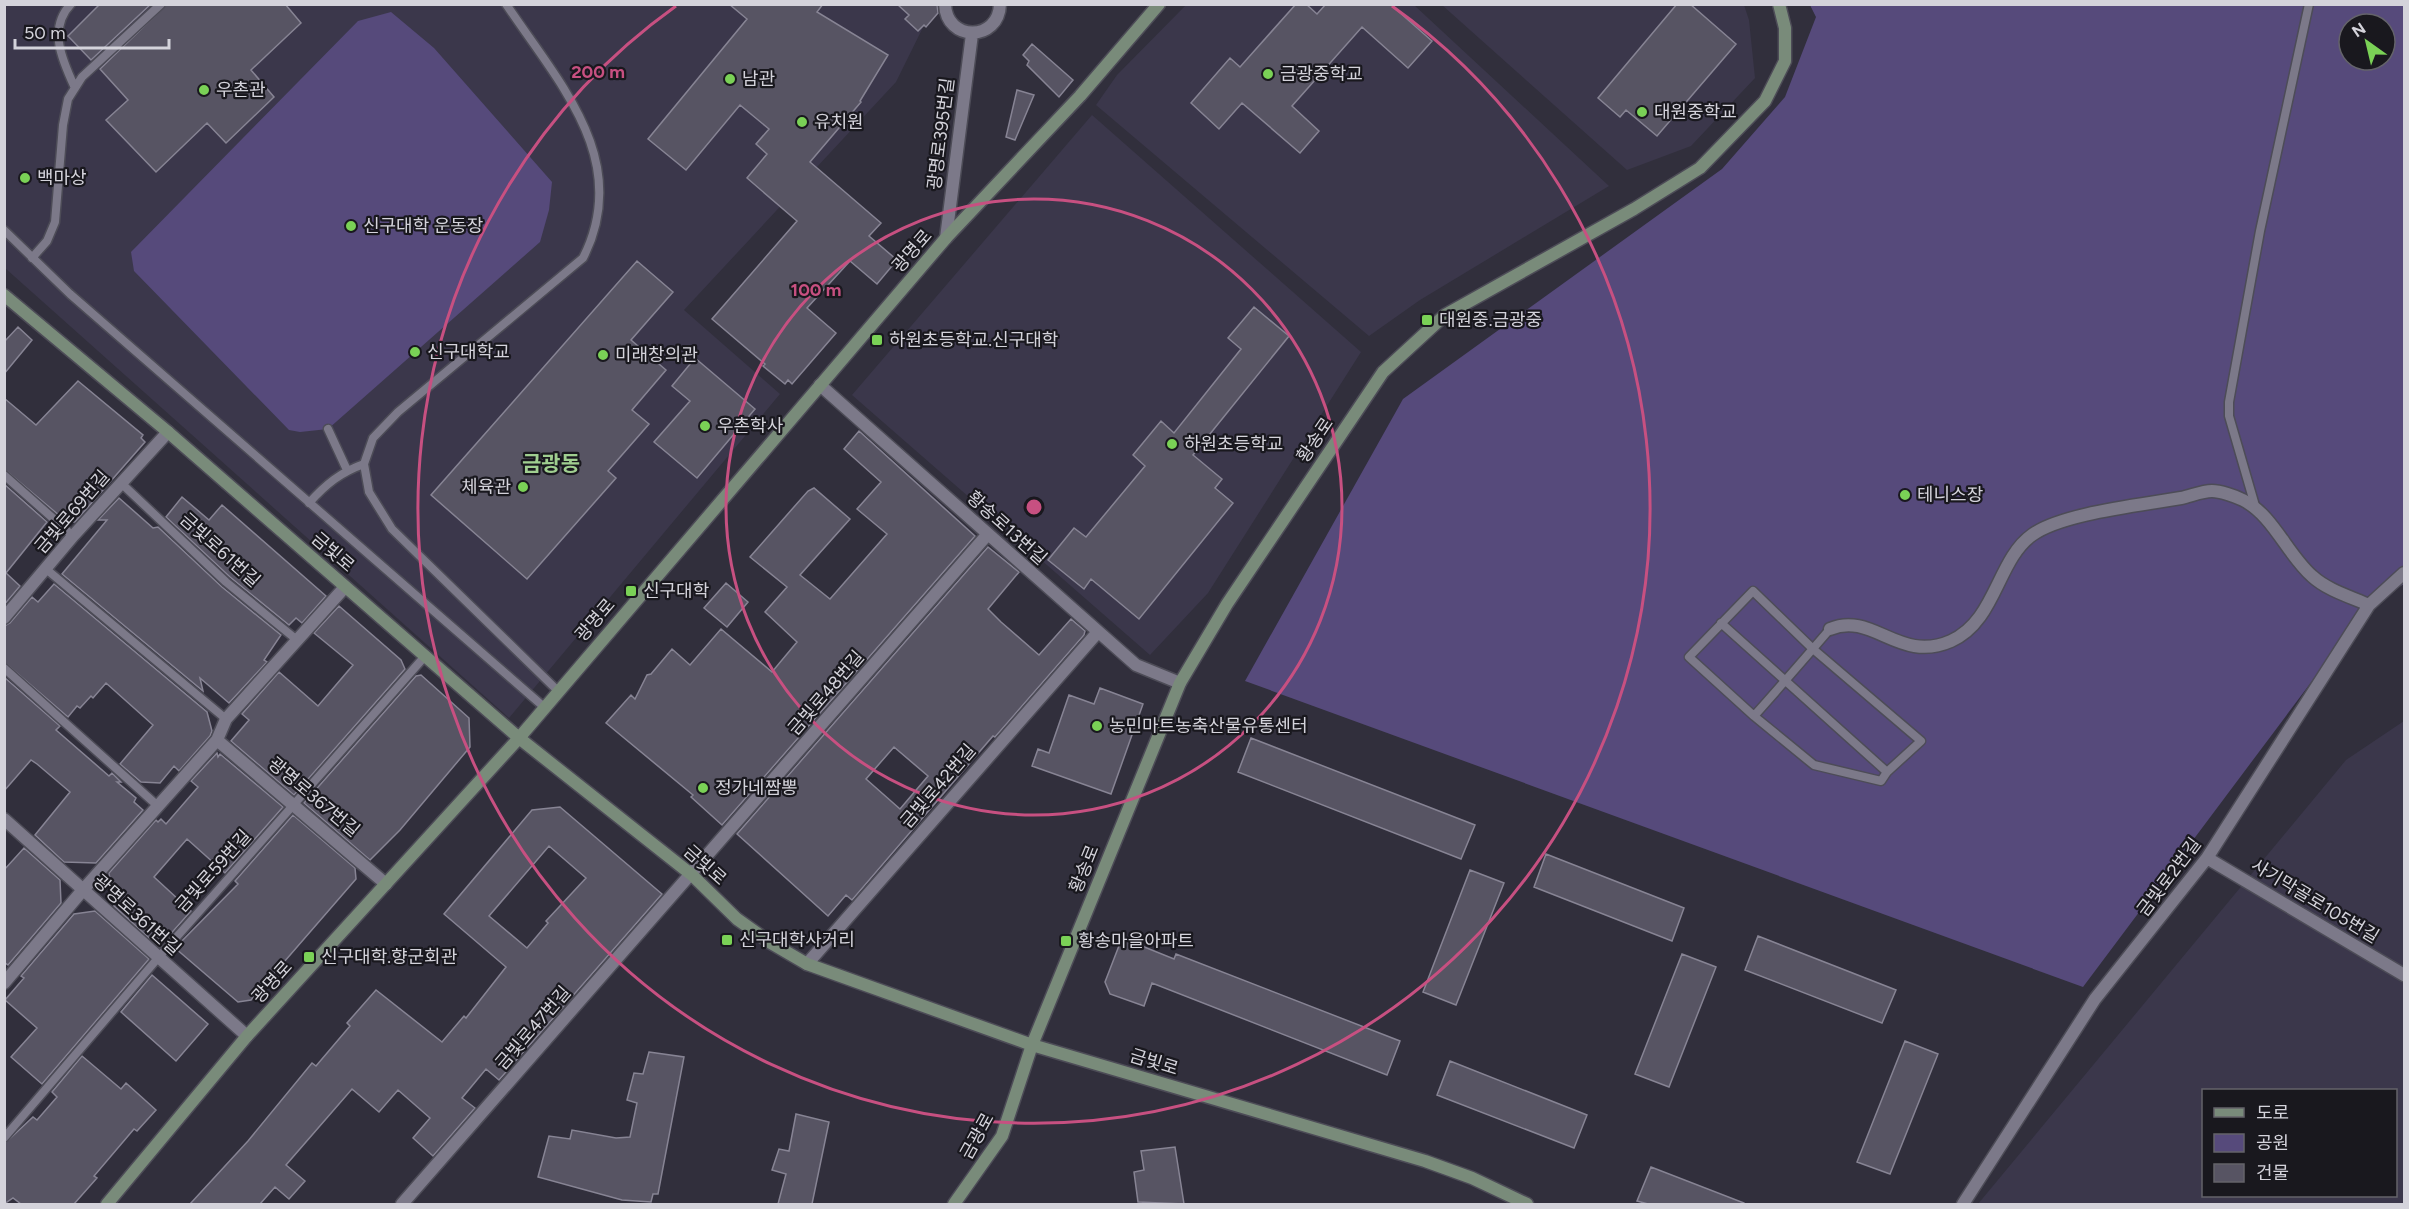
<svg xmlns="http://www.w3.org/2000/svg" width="2409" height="1209" font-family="Figtree,'Noto Sans KR',sans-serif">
  <rect width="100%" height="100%" fill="#312f3c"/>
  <!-- built -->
  <path fill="#3b374b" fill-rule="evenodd" d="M5,5H934L896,82L684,310L780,394L509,718L5,268Z
    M1186,5H1414L1609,186L1420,300L1369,336L1096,105L1117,75Z
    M1442,5H1744L1749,20L1755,78L1691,146L1627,170Z
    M1092,115L1361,352L1208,593L1150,655L852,395Z
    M2404,721V1204H1978L2346,760ZM2204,1090H2396V1196H2204Z"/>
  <!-- green -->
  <path fill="#564a7b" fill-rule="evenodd" d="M1810,5H2404V584L2369,605L2083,987L1245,681L1403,399L1722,169L1785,97L1816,17ZM2349,24H2385V60H2349Z
    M391,12L434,48L552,182L549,210L540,242L328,429L300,432L289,430L134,271L131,252L358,21Z"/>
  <!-- building -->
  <path fill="#575463" stroke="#878494" stroke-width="1.5" fill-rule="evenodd" d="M100,4H151L91,60L68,36Z
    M167,4H285L301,23L251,70L274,97L226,143L207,123L156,172L106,120L128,100L100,69Z
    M729,4H823L817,12L888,55L860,101L861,102L810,162L881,223L869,236L897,260L877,284L850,261L807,308L836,333L792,384L788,380L785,384L763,366L765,364L712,319L797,221L747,178L767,154L756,144L769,129L740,105L686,170L648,139L747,19Z
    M897,4H937L938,13L926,27L924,25L918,31L905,19L909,15Z
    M1296,4H1306L1317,14L1326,4H1390L1432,41L1408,68L1362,27L1292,106L1319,131L1300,153L1242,103L1219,129L1191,103L1230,58L1240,67Z
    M1677,4H1690L1736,44L1657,136L1626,110L1620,117L1598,98Z
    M1032,44L1073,80L1059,97L1027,65L1029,61L1023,55Z
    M1017,90L1034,95L1015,140L1006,137Z
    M637,261L673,292L631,340L666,370L632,410L649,424L608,471L616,478L527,579L431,495Z
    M1254,307L1289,336L1193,455L1222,479L1215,488L1233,503L1139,619L1091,579L1084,589L1048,560L1074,528L1086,537L1145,466L1133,455L1161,421L1174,433L1241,349L1228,338Z
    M18,327L32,340L4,374V342Z
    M695,358L755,409L697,478L654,442L690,401L672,386Z
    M78,381L143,435L141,438L145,442L75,522H67L4,469V398L36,425Z
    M859,431L975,536L722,825L691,797L693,795L606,723L631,695L635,699L647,675L651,674L672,649L690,665L721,629L772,672L797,642L765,612L787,587L750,557L808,491L814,488L850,519L800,575L830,599L887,534L857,509L881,482L844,449Z
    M4,484L47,522L6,573L20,586L4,605Z
    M182,497L209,520L222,505L326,596L302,623L296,618L289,625L230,577L166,517Z
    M119,498L153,528L158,527L222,587L281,635L264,660L267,662L229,703L200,678L203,691L62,574L107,520H98Z
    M988,547L1019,572L988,609L1001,622L1039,655L1071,619L1085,631L1084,635L995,737L993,736L852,900L846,895L828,916L737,834ZM894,747L928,776L900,809L866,779Z
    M726,583L748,602L727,627L704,608Z
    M54,584L207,712L212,731L210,736L179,771L174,766L160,783L141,782L120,764L153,725L106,683L93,698L91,696L80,708L77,706L68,717L4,662V626L10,623L32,597L38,602Z
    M339,606L401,660L405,669L294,795L231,741L249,720L242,714L279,672L318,706L353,665L314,633Z
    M421,675L469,718L470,747L400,830L370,860L304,803L416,676Z
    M4,677L60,726L56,730L109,776L112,773L121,782H117L136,798L134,802L143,810L96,863L64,862L35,835L70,792L37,764L31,760L4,791Z
    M1100,688L1143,704L1111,794L1032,766L1038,749L1049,753L1069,695L1094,704Z
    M1251,738L1475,825L1461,859L1238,772Z
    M217,753L218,757L220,754L283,807L225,873L187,839L154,877L191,911L159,947L114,906L109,873L156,820L158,822L161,819L166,824L198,787L191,781Z
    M560,807L662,894L499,1080L486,1069L462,1098L475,1108L433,1156L413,1138L430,1118L398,1090L379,1112L352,1089L286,1165L305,1181L289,1199L275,1187L260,1204H190L248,1141L312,1063L316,1066L350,1026L347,1023L376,990L442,1042L464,1016L466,1018L506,967L444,914L532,810ZM549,846L586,878L546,921L548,923L527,948L489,916Z
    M293,815L355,868L356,879L251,1000L238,1002L175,948L238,884L235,881Z
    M24,848L60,880L61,903L8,965L4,962V870Z
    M1546,854L1684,908L1672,941L1534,887Z
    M1470,870L1504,883L1456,1005L1423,992Z
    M95,911L149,959L42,1084L11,1057L37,1028L5,1000L24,978L21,976L74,914Z
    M1758,936L1896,990L1882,1023L1745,970Z
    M1122,938L1174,959L1176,954L1400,1041L1387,1075L1152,983L1144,1006L1110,994L1105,982Z
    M1682,954L1716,967L1669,1087L1635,1074Z
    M152,975L208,1024L176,1061L121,1012Z
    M1905,1041L1938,1054L1890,1174L1857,1162Z
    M649,1052L684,1057L658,1194H653L651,1202L622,1200L538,1177L549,1136L570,1139L572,1130L616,1138L630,1137L637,1103L627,1100L634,1073L643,1074Z
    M82,1056L121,1089L126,1083L156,1110L137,1131L134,1129L94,1176L97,1178L74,1204H21L13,1198L4,1204V1144L33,1117L37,1120L57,1097L52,1092Z
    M1450,1061L1587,1115L1574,1148L1437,1095Z
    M796,1114L829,1122L812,1204H778L786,1174L772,1170L779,1149L789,1151Z
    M1175,1147L1184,1204L1138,1202L1134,1172L1144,1170L1141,1151Z
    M1651,1167L1744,1203V1204H1648L1637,1201Z"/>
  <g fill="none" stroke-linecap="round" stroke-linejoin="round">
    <defs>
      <path id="lane" d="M71,4C47,29 63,62 75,88
        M506,4C558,82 633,160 583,258L398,412L373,438L364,464L369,492L392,529L558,691
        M4,230L70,294L544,707
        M32,258L47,241L55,222L63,125L68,99L82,77L161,4
        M328,429L347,470
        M4,475L73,536
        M121,483L226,582L297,640
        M309,503C326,484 341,472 364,464
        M2256,509L2229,416V402L2260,231L2309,4
        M46,569L226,719
        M1721,623L1887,772
        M4,668L159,807
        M1754,716L1814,765L1881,781L1887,772L1921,741L1813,649L1753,591L1689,657L1754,716C1780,687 1805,658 1830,629
        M4,1138L158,958L426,655"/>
      <path id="street" d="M945,4C946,42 999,42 1000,4
        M946,238L972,34
        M820,385L1136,665L1180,683
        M4,618L73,536L168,432
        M1830,629C1873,611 1899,664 1951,641C1996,621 1997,560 2032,535C2062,513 2143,505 2181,498C2191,496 2202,491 2212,491C2220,491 2235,496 2243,500C2273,515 2287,554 2312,576C2327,590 2351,597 2369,605
        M217,740L386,884
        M4,819L247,1036
        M2207,858L2404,975
        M807,964L1097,633
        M4,983L82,891L217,740L226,719L345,587
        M402,1204L987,535
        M1963,1204L2095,999L2207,858L2369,605L2404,573"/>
      <path id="secondary" d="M4,295L168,432L519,738L692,875L737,919L771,943L807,964L1032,1045L1425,1161L1472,1178L1527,1204
        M107,1204L247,1036L519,738L946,238L1080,96L1159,4
        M954,1204L1002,1136L1032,1045L1180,683L1227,604L1383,372L1445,315L1634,209L1700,168L1765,101L1785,61V28L1779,4"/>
    </defs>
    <!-- lane casing -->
    <use href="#lane" stroke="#4d4c57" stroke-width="11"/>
    <!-- street casing -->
    <use href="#street" stroke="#4d4c57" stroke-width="15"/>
    <!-- secondary casing -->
    <use href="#secondary" stroke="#4d4c57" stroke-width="15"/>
    <!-- lane -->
    <use href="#lane" stroke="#7c7989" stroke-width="8"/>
    <!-- street -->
    <use href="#street" stroke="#7c7989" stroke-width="12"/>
    <!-- secondary -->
    <use href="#secondary" stroke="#798b7a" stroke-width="12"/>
  </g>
  <!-- distance rings -->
  <g fill="none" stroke="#c75081" stroke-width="3">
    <circle cx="1034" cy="507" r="308"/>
    <path d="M1392 6A616 616 0 1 1 676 6"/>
  </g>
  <!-- markers -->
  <g fill="#7ad156" stroke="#19181e" stroke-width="2">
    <circle cx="1268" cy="74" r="6"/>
    <circle cx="730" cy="79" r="6"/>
    <circle cx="204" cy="90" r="6"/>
    <circle cx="1642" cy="112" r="6"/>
    <circle cx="802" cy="122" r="6"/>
    <circle cx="25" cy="178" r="6"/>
    <circle cx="351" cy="226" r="6"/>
    <rect x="1421" y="314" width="12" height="12" rx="3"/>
    <rect x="871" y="334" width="12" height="12" rx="3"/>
    <circle cx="415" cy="352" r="6"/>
    <circle cx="603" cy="355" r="6"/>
    <circle cx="705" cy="426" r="6"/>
    <circle cx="1172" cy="444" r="6"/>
    <circle cx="523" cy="487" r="6"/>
    <circle cx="1905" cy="495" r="6"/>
    <rect x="625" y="585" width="12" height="12" rx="3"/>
    <circle cx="1097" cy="726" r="6"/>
    <circle cx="703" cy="788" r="6"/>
    <rect x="721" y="934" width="12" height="12" rx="3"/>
    <rect x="1060" y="935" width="12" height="12" rx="3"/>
    <rect x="303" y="951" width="12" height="12" rx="3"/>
  </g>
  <g text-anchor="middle" stroke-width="4.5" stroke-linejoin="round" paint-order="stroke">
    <!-- poi labels -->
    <g font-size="18" fill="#d4d3db" stroke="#19181e" text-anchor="start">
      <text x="1280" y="80">금광중학교</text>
      <text x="742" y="85">남관</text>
      <text x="216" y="96">우촌관</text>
      <text x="1654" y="118">대원중학교</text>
      <text x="814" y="128">유치원</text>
      <text x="37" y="184">백마상</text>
      <text x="363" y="232">신구대학 운동장</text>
      <text x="1439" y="326">대원중.금광중</text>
      <text x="889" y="346">하원초등학교.신구대학</text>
      <text x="427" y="358">신구대학교</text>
      <text x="615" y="361">미래창의관</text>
      <text x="717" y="432">우촌학사</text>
      <text x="1184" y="450">하원초등학교</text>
      <text x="511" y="493" text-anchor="end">체육관</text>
      <text x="1917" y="501">테니스장</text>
      <text x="643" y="597">신구대학</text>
      <text x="1109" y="732">농민마트농축산물유통센터</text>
      <text x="715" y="794">정가네짬뽕</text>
      <text x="739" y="946">신구대학사거리</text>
      <text x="1078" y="947">황송마을아파트</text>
      <text x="321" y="963">신구대학.향군회관</text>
    </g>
    <!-- street labels -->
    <g font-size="18" fill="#d4d3db" stroke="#19181e">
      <text transform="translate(941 134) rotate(-83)" y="6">광명로395번길</text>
      <text transform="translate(912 251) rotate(-49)" y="6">광명로</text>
      <text transform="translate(1315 440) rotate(-56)" y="6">황송로</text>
      <text transform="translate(72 512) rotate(-49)" y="6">금빛로69번길</text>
      <text transform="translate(1007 528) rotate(42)" y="6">황송로13번길</text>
      <text transform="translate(220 550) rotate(42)" y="6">금빛로61번길</text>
      <text transform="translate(333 552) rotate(41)" y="6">금빛로</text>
      <text transform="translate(595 620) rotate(-49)" y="6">광명로</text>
      <text transform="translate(826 693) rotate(-49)" y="6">금빛로48번길</text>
      <text transform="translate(938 786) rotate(-49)" y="6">금빛로42번길</text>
      <text transform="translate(314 797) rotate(40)" y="6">광명로367번길</text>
      <text transform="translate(705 865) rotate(42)" y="6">금빛로</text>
      <text transform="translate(1084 869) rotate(-68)" y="6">황송로</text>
      <text transform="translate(213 871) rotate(-48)" y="6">금빛로59번길</text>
      <text transform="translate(2169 877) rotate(-53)" y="6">금빛로2번길</text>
      <text transform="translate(2315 901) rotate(31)" y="6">사기막골로105번길</text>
      <text transform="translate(137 915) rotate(42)" y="6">광명로361번길</text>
      <text transform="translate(272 982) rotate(-48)" y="6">광명로</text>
      <text transform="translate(533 1028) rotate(-49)" y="6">금빛로47번길</text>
      <text transform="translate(1154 1062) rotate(17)" y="6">금빛로</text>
      <text transform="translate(977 1136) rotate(-61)" y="6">금광로</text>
    </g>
    <!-- quarter labels -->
    <g font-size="21" font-weight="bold" fill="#a0cf90" stroke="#19181e">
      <text x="551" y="471">금광동</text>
    </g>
  </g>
  <circle cx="1034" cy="507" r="9" fill="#c75081" stroke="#19181e" stroke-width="3"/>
  <g font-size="18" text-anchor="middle" font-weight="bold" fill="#c75081" stroke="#19181e" stroke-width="4.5" stroke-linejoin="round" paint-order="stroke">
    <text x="598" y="78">200 m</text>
    <text x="816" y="296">100 m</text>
  </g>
  <!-- border -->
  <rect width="2409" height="1209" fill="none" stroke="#d4d3db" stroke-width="12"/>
  <!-- legend -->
  <rect x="2202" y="1089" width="195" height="108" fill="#19181e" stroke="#64636a" stroke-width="1.5"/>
  <rect x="2214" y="1108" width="30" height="9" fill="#798b7a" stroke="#64636a" stroke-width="1.5"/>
  <text x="2256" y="1119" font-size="18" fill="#d4d3db">도로</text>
  <rect x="2214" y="1134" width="30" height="18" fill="#564a7b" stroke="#64636a" stroke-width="1.5"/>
  <text x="2256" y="1149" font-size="18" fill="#d4d3db">공원</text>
  <rect x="2214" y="1164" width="30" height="18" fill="#575463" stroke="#64636a" stroke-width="1.5"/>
  <text x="2256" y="1179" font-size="18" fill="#d4d3db">건물</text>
  <!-- north arrow -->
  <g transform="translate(2367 42) rotate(326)"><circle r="28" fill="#19181e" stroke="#64636a" stroke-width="1.5"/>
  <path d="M0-4.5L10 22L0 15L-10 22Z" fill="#7ad156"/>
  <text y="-9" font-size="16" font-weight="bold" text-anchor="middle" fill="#d4d3db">N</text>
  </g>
  <!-- scale -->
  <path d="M15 39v9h154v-9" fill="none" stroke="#d4d3db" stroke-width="3"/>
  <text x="24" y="39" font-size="18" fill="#d4d3db" stroke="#19181e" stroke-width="4.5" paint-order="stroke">50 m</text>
</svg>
